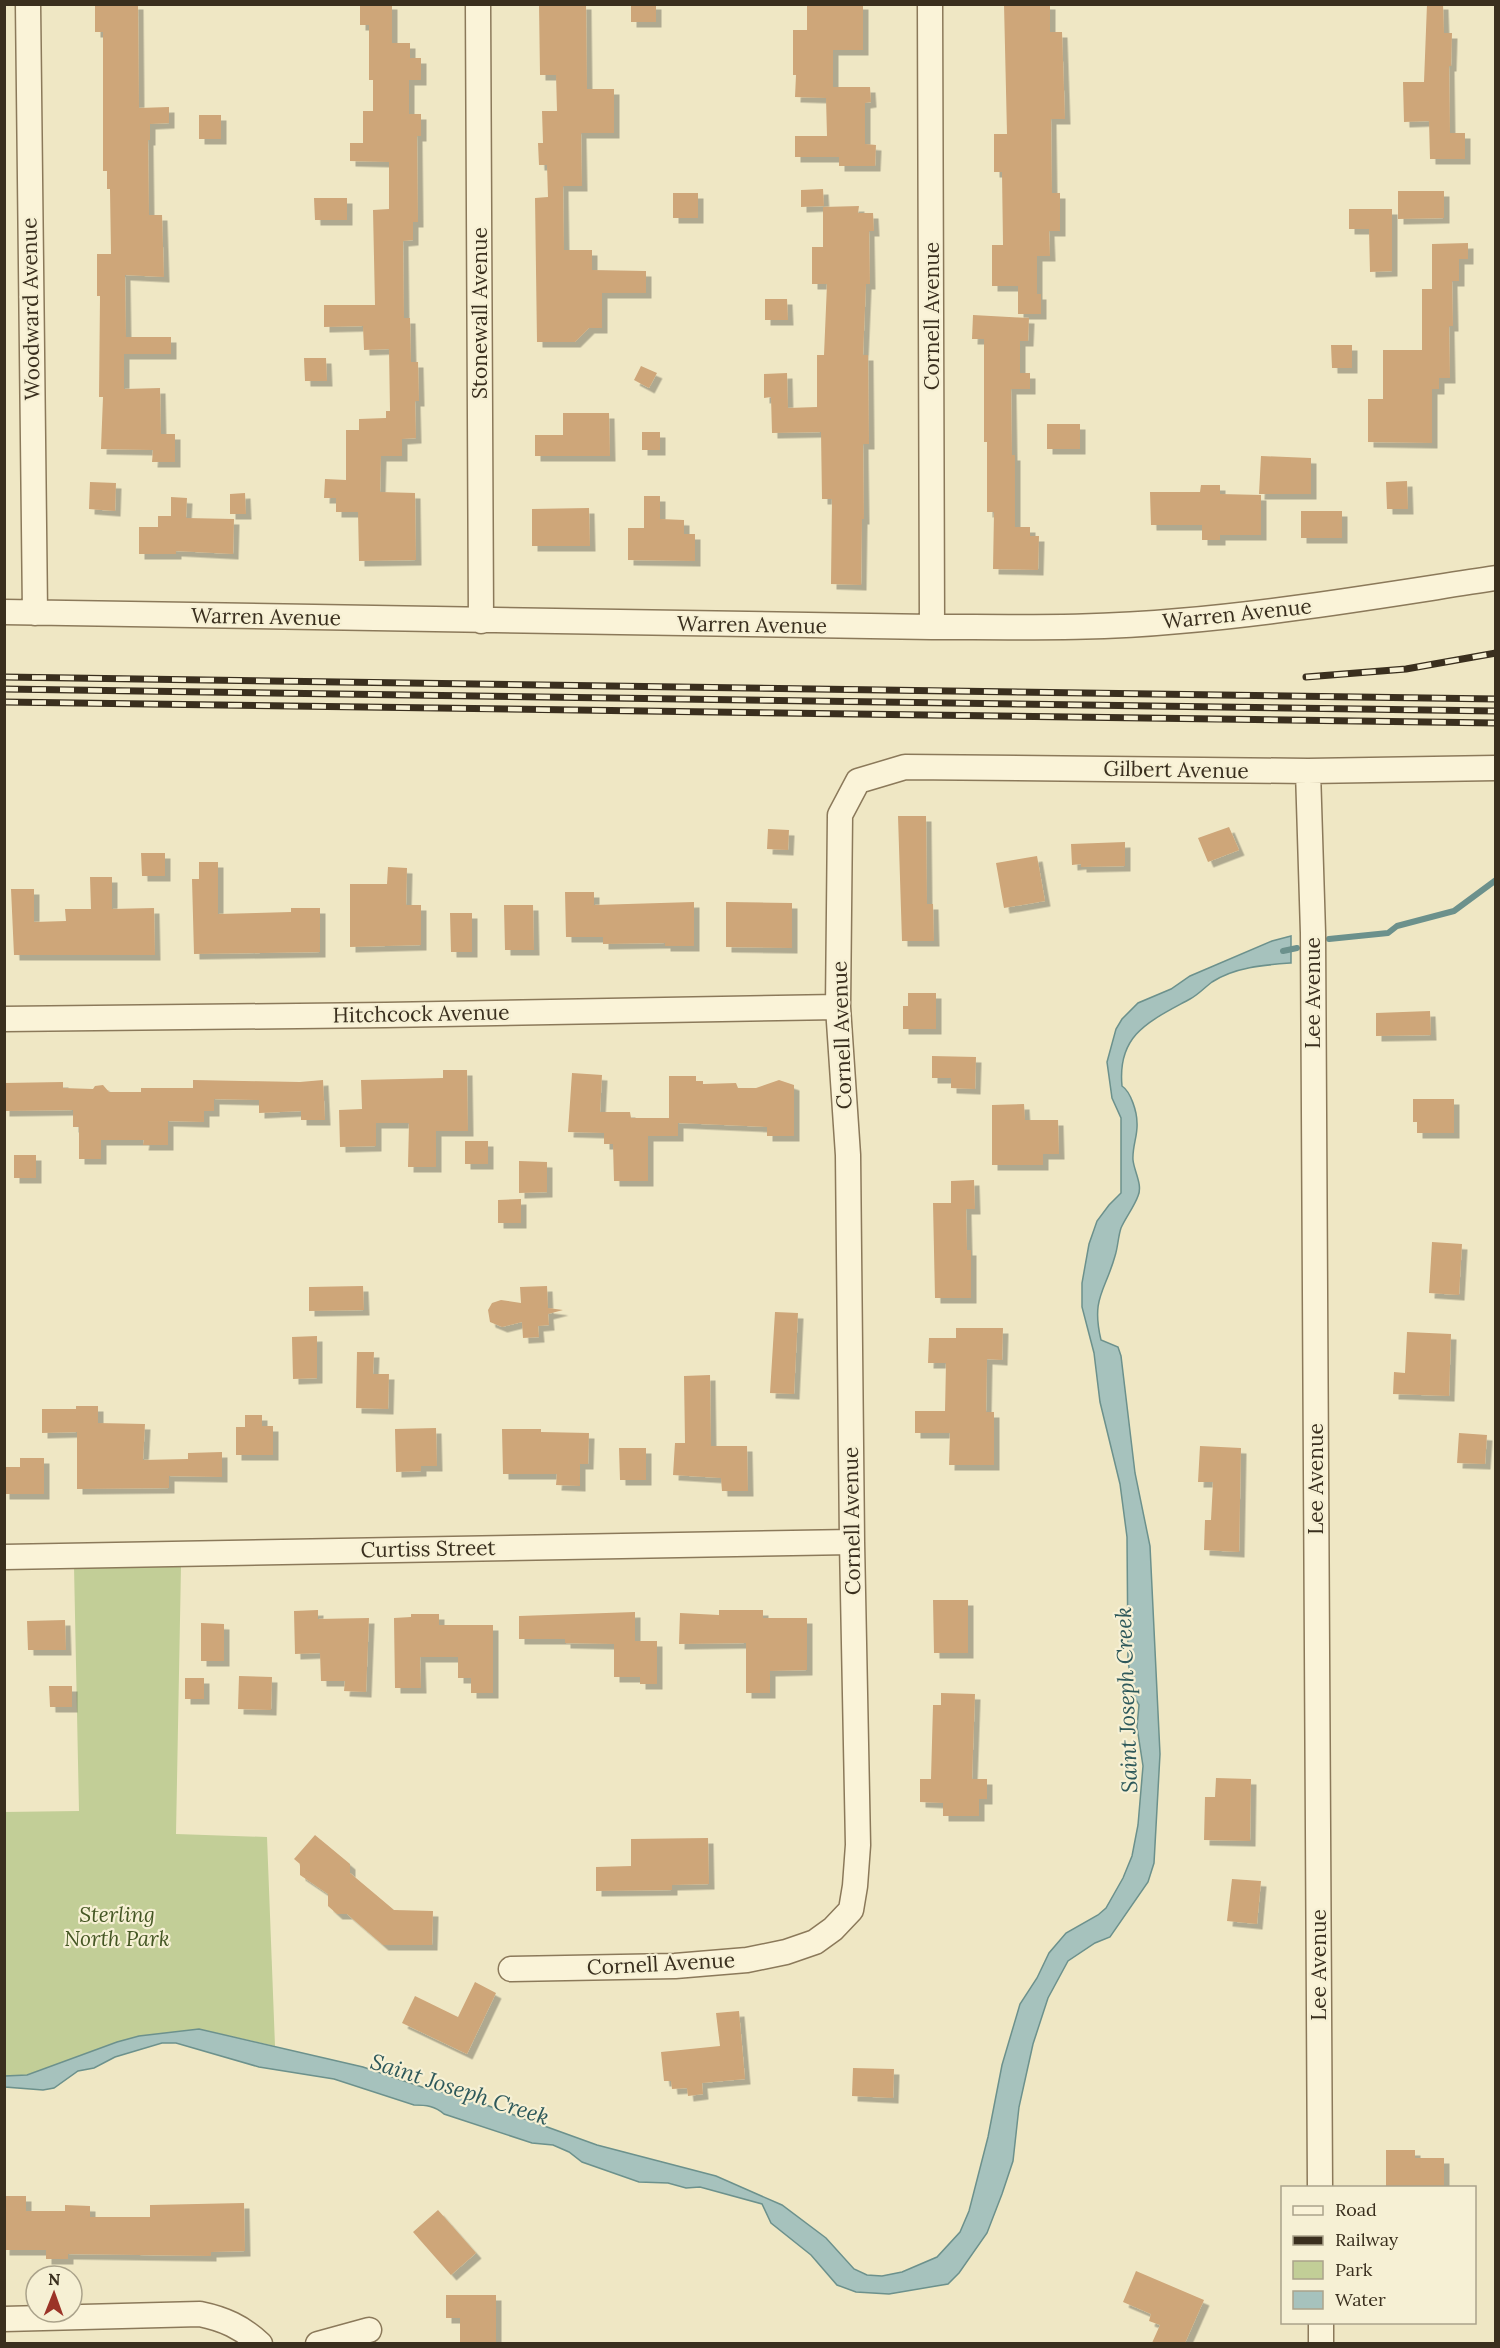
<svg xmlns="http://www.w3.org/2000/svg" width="1500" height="2348" font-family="Lora,serif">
  <defs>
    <filter id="shadow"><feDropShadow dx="5.5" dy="5.5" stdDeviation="0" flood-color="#0004"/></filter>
  </defs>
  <rect width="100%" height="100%" fill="#efe7c4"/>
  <!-- green -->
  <path fill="#c2ce97" d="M74,1566H181L176,1834L267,1837L275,2046L199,2029L139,2036L117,2042L27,2075L5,2076L4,1812L79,1811Z"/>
  <!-- water -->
  <path fill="#a6c2bd" stroke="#6c918c" stroke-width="1.5" d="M1291,936V963C1264,965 1235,967 1212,982C1204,988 1198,995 1190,999C1150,1021 1117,1034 1122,1086C1131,1092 1137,1112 1137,1123C1138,1135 1132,1147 1133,1160C1134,1171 1143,1185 1138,1196C1134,1207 1126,1217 1121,1228C1118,1237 1118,1247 1115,1256C1105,1292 1091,1298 1101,1340L1118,1347L1121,1356L1135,1473L1150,1546L1160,1754L1154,1863L1148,1882L1110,1937L1095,1943L1068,1961L1048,1998L1033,2044L1019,2107L1013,2161L1002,2194L987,2233L959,2273L948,2284L889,2294L856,2292L837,2285L811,2255L771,2223L762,2204L700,2187L686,2188L668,2183L639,2182L582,2162L569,2152L553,2145L532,2143L444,2114C435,2106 426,2105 414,2105L334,2079L259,2067L176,2043H162L115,2057L94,2068L78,2071L54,2088L43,2090L5,2087V2076L27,2075L117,2042L139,2036L199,2029L363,2067L422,2087L464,2097L597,2145L716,2176L782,2205L826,2238L854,2269L867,2275L882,2276L902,2272L937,2257L960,2232L969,2211L988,2137L1002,2065L1020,2004L1037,1978L1049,1953L1066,1933L1098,1915L1106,1908L1123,1878L1132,1856L1138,1825L1143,1766L1137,1727L1139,1705L1133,1694L1128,1661L1127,1537L1120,1484L1100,1402L1094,1353L1082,1307V1283L1089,1244L1097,1221L1109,1205L1121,1193V1118L1112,1098L1107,1062L1116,1029L1122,1019L1138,1003L1171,989L1190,976L1272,941Z"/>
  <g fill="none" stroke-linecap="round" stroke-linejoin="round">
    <!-- stream -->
    <path stroke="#6c918c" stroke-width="6" d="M1329,939L1388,933L1397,926L1454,911L1496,880
      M1283,951L1297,948"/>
  </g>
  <!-- building -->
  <path fill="#cea679" filter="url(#shadow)" d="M95,4H138L139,108L169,107V123L150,124V140H148L149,215H162L164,277L125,275L126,337H171V354H124V389L160,388L161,434H175V462H152L153,450L101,449L103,397H99L100,296H97V254H111L110,189H107V171H103V32H95Z
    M360,4H392V43H410V58H421V80H409V114H421V136H417L418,222H413V240L403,241L404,318H410L411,362H418L419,401H415L416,438L402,439V456H381L380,492L415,493L416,560L359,561L358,512H336V498H324L325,479L346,480V430H359V419L386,418V411H390L389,349L364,350L363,326L324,327V305H375L373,210L389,209V162L350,161V143H363V111H373V80H369V25H360Z
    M539,4H586L587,89H614V133H581L582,186H563L564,250H592V270L646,271V293H602V328H589L575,342H537L535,198L548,197L547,165H539L538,143H543L542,111H557L556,75H540Z
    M631,4H656V22H631Z
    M807,4H863V50H833V87H870L871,102L865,103V144L876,145L875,166H839V157H795V136H827L826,98L795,97L796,75H793V30H807Z
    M1004,4H1050V32H1062L1065,119H1051L1052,193H1060V231H1049L1050,256H1037V294H1041V314H1018V286H992V245H1003L1002,172H994V134H1007Z
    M1427,4H1443L1444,33H1452L1451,66H1449L1450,133H1465V159H1430L1429,121L1404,122L1403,82H1424Z
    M199,115H221V139H199Z
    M823,189L824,206L801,207V190Z
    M1398,191H1444V218L1398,219Z
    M673,193H698V218H673Z
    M314,198H347V220H315Z
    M859,206L858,213H873L874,231H869L870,284H866L863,355H868L869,444H863L864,519H862L861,585L831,584L832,499H822L821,432L772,433L771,397L764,398V374L787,373L788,408L817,407V355H824L827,284H812V247H823V207Z
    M1349,209H1392V271L1370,272L1369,229H1349Z
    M1468,243V259H1459V281H1452L1453,326H1449L1450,378H1439V389H1432V443L1368,442V399H1383V350H1422V289H1432V244Z
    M765,299H787L788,320H765Z
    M973,315L1029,318L1028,341H1020V373H1030V389H1011L1012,455H1015V527H1030V536H1039L1038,570L993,569L994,512H987V442H984V339H972Z
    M1331,345H1352V368H1332Z
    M304,358H326L327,381H305Z
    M641,366L657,373L649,388L634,380Z
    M563,413H609L610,456H535V435H563Z
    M1047,424H1080V449H1047Z
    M642,432H660V450H642Z
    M1261,456L1311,458V494H1259Z
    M1407,481L1408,509H1387L1386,482Z
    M90,482L116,483L115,511L89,509Z
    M1201,485H1220V494L1261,495V535H1220V540H1202V525H1151L1150,492H1200Z
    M245,493L246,514H230V494Z
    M644,496H660V519L684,520V534H695V561L628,560V528H644Z
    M171,497L187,498L186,518L234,519L233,554L176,551V554H139V527H158V516H171Z
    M589,508L590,546H532V509Z
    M1301,511H1342V538H1301Z
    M898,816H926L927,904H933L934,941H902Z
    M1229,827L1239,850L1208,862L1198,838Z
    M768,829L789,830L788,850L767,849Z
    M1125,842V866L1081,867V864L1072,865L1071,844Z
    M141,853H165V876H142Z
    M1037,856L1045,901L1004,908L996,863Z
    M199,862H218V914L291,912V908H320V952L194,954L192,879H199Z
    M388,867L407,868L406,905H421V945L350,947V884H387Z
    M90,877H112V909L154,908L155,955H14L11,889H34V922L66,921L65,909H91Z
    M565,892H594V905L694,902V946H665V943L603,944V937H566Z
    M726,902L792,903V948L726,947Z
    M504,905H533L534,950H505Z
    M450,913H472V952H451Z
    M908,993H936V1029H903V1006H908Z
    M1430,1011L1431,1035L1376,1036V1013Z
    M932,1056L976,1057L975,1089L951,1088V1078H932Z
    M443,1070H467L468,1131H436V1167H408L409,1123H376V1146L340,1147L339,1110L362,1109L361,1080L443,1078Z
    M572,1073L602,1075L600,1112H630L631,1118H669V1076H696V1081H703V1084L736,1083L738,1088H756L779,1080L794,1085V1136H767V1127L678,1123V1136H648V1181H614L613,1144H604V1133L568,1132Z
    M193,1080L300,1082L323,1080L325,1120H301V1111L259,1113V1100L214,1099V1111H204V1122L168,1121V1145H143L144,1140H101V1159H79V1127H73V1110L4,1111V1083L63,1082V1088L93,1089L95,1086L103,1085L109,1092H141V1088H193Z
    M1413,1099H1454V1133H1417V1122H1413Z
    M1024,1104L1025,1120H1058L1059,1154H1043V1165H992V1105Z
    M465,1141H488V1164H465Z
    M14,1155H36V1178H14Z
    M519,1161L547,1162V1192L519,1193Z
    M974,1180L975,1209H966L967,1250H971V1298H935L933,1203H951V1181Z
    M521,1199V1223H498V1200Z
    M1432,1242L1462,1244L1459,1295L1429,1293Z
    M363,1286L364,1310L309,1311V1287Z
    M547,1286L548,1308L563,1310L548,1314L549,1325L538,1326L539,1337L523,1338L522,1322L502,1327L490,1322L488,1310L492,1303L501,1300L521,1303L520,1287Z
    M775,1312L798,1313L794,1394L770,1393Z
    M956,1328H1003L1002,1360L987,1359L986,1412H994V1465H949L950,1433H915V1411H945L946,1363H928L929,1338H956Z
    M1407,1332L1451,1334L1449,1396L1393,1394L1394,1372L1405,1373Z
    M317,1336V1378L293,1379L292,1337Z
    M357,1352H374L373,1374H389L388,1409L356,1408Z
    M710,1375L711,1446H747L748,1491H722L721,1478L673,1475L675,1443H685L684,1376Z
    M76,1406H98V1423L145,1424L143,1460L188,1459V1453L222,1452V1477L169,1476V1488L77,1489V1432L42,1433V1409H76Z
    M245,1415H262V1426H273V1455H236V1427H245Z
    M436,1428L437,1466H421V1471L396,1472L395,1429Z
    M502,1429H541V1432L589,1433L588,1464H580V1486L556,1485L557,1474H503Z
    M1459,1433L1487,1435L1485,1464L1457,1463Z
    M1200,1446L1241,1448L1239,1552L1204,1550L1205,1520H1211L1213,1482H1198Z
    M619,1448H646V1480H620Z
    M20,1458H44V1494H4V1467H20Z
    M933,1600H968V1653H934Z
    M318,1610V1619L369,1618L366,1692L344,1691L345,1681H321L320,1653L295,1654L294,1611Z
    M719,1610H763V1618H807V1670L770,1671V1693H746V1643L679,1644L680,1613L719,1615Z
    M635,1612V1641H657V1684H640V1677H614V1644L565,1643V1639H519V1616Z
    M411,1614H439V1625H493V1693H471V1678H458V1657H420L421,1688H395L394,1618L411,1617Z
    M65,1620L66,1650H28L27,1621Z
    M201,1623L224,1624V1661H201Z
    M239,1676L272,1677L271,1710L238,1709Z
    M185,1678H204V1699H185Z
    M49,1686H72V1707H50Z
    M941,1693L975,1694L972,1779H987V1799H979V1816H943V1803L920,1802V1779H931L933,1705H941Z
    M1216,1778L1251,1779L1250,1841L1204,1840L1205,1797H1215Z
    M315,1835L350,1864V1873L394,1910L433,1911L432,1945H383L347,1914H337L328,1906V1894L300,1875V1864L294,1859Z
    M708,1838L709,1884L672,1885V1890L596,1891V1867L631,1866V1839Z
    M1232,1879L1261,1881L1257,1924L1227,1921Z
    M475,1982L496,1993L467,2054L402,2023L415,1996L458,2017Z
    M739,2011L745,2079L702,2083L703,2094L688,2096L687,2088L672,2089L671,2081H664L661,2052L720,2046L716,2013Z
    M853,2068L894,2069L893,2098L852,2096Z
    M1386,2150H1415V2158H1444V2187L1386,2186Z
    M5,2196H26V2211H65V2205L90,2206V2217H150V2205L244,2203L245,2251L211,2252V2256L68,2254V2259H46V2250H4Z
    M438,2210L476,2253L451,2275L413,2232Z
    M1136,2271L1204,2300L1185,2343H1152L1160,2325L1149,2321L1151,2314L1123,2302Z
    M446,2295H496V2343H460V2318H446Z"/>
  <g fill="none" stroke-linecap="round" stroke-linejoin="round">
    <defs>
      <path id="minor" d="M28,4L35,613
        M478,4L481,621
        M930,4L932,627
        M4,612L932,627C1014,627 1097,629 1179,621C1285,612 1390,594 1496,578
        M1308,771L1313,933L1320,2188
        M4,1019L386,1015L838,1007
        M4,1557L852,1542
        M511,1969L675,1966L747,1960L786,1952L815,1942L833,1929L851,1910L855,1886L858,1845L852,1542L848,1155L838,1007L840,815L858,781L905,767L1308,771L1496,768
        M4,2319L200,2314C224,2319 242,2327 260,2344
        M1321,2322V2344
        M318,2344L369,2330"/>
    </defs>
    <!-- minor casing -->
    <use href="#minor" stroke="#8b795a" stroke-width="27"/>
    <!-- minor -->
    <use href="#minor" stroke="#faf3d8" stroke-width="24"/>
    <defs>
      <path id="rail" d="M4,677L1496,699
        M1306,677L1406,669L1496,653
        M4,689L1496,711
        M4,702L1496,723"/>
    </defs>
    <!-- rail casing -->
    <use href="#rail" stroke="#3a2f1e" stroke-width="7"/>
    <!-- rail -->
    <use href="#rail" stroke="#f6f0d4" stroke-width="4.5" stroke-dasharray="14" stroke-linecap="butt"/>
  </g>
  <g text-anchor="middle" stroke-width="4.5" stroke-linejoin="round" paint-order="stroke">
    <!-- street labels -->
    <g font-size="21" fill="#3a2f1e" stroke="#f6f0d4">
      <text transform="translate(31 309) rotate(-91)" y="7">Woodward Avenue</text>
      <text transform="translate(480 313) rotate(-90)" y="7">Stonewall Avenue</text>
      <text transform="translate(932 316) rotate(-90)" y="7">Cornell Avenue</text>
      <text transform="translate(1237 614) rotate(-6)" y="7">Warren Avenue</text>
      <text transform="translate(266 617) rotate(1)" y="7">Warren Avenue</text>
      <text transform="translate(752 625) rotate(1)" y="7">Warren Avenue</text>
      <text transform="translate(1176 770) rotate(1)" y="7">Gilbert Avenue</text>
      <text transform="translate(1313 993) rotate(-90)" y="7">Lee Avenue</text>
      <text transform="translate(421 1014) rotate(-1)" y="7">Hitchcock Avenue</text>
      <text transform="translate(842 1035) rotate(-92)" y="7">Cornell Avenue</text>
      <text transform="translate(1316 1479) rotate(-90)" y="7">Lee Avenue</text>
      <text transform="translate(852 1521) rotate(-91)" y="7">Cornell Avenue</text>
      <text transform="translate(428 1549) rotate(-1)" y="7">Curtiss Street</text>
      <text transform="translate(661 1964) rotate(-3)" y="7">Cornell Avenue</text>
      <text transform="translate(1319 1965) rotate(-90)" y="7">Lee Avenue</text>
    </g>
    <!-- park labels -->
    <g font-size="21" font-style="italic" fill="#455724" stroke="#f6f0d4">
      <text x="117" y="1922">Sterling<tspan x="117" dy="24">North Park</tspan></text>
    </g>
    <!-- water labels -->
    <g font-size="22" font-style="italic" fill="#2d585a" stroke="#f6f0d4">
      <text transform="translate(1126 1700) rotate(-92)" y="8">Saint Joseph Creek</text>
      <text transform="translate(460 2089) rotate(18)" y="8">Saint Joseph Creek</text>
    </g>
  </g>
  <!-- border -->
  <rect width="1500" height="2348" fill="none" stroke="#3a2f1e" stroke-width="12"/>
  <!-- legend -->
  <rect x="1281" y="2186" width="195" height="138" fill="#f6f0d4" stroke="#aba38b" stroke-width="1.5"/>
  <rect x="1293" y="2206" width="30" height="9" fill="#faf3d8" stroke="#aba38b" stroke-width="1.5"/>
  <text x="1335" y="2216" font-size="18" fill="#3a2f1e">Road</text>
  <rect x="1293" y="2236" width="30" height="9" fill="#3a2f1e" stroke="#aba38b" stroke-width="1.5"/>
  <text x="1335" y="2246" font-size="18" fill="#3a2f1e">Railway</text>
  <rect x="1293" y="2261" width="30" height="18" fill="#c2ce97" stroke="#aba38b" stroke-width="1.5"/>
  <text x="1335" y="2276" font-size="18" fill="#3a2f1e">Park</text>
  <rect x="1293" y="2291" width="30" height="18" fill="#a6c2bd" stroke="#aba38b" stroke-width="1.5"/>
  <text x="1335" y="2306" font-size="18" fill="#3a2f1e">Water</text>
  <!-- north arrow -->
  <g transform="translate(54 2294) rotate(1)"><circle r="28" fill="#f6f0d4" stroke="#aba38b" stroke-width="1.5"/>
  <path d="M0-4.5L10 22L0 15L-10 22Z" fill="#9b3428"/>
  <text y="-9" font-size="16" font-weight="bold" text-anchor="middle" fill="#3a2f1e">N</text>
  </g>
</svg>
